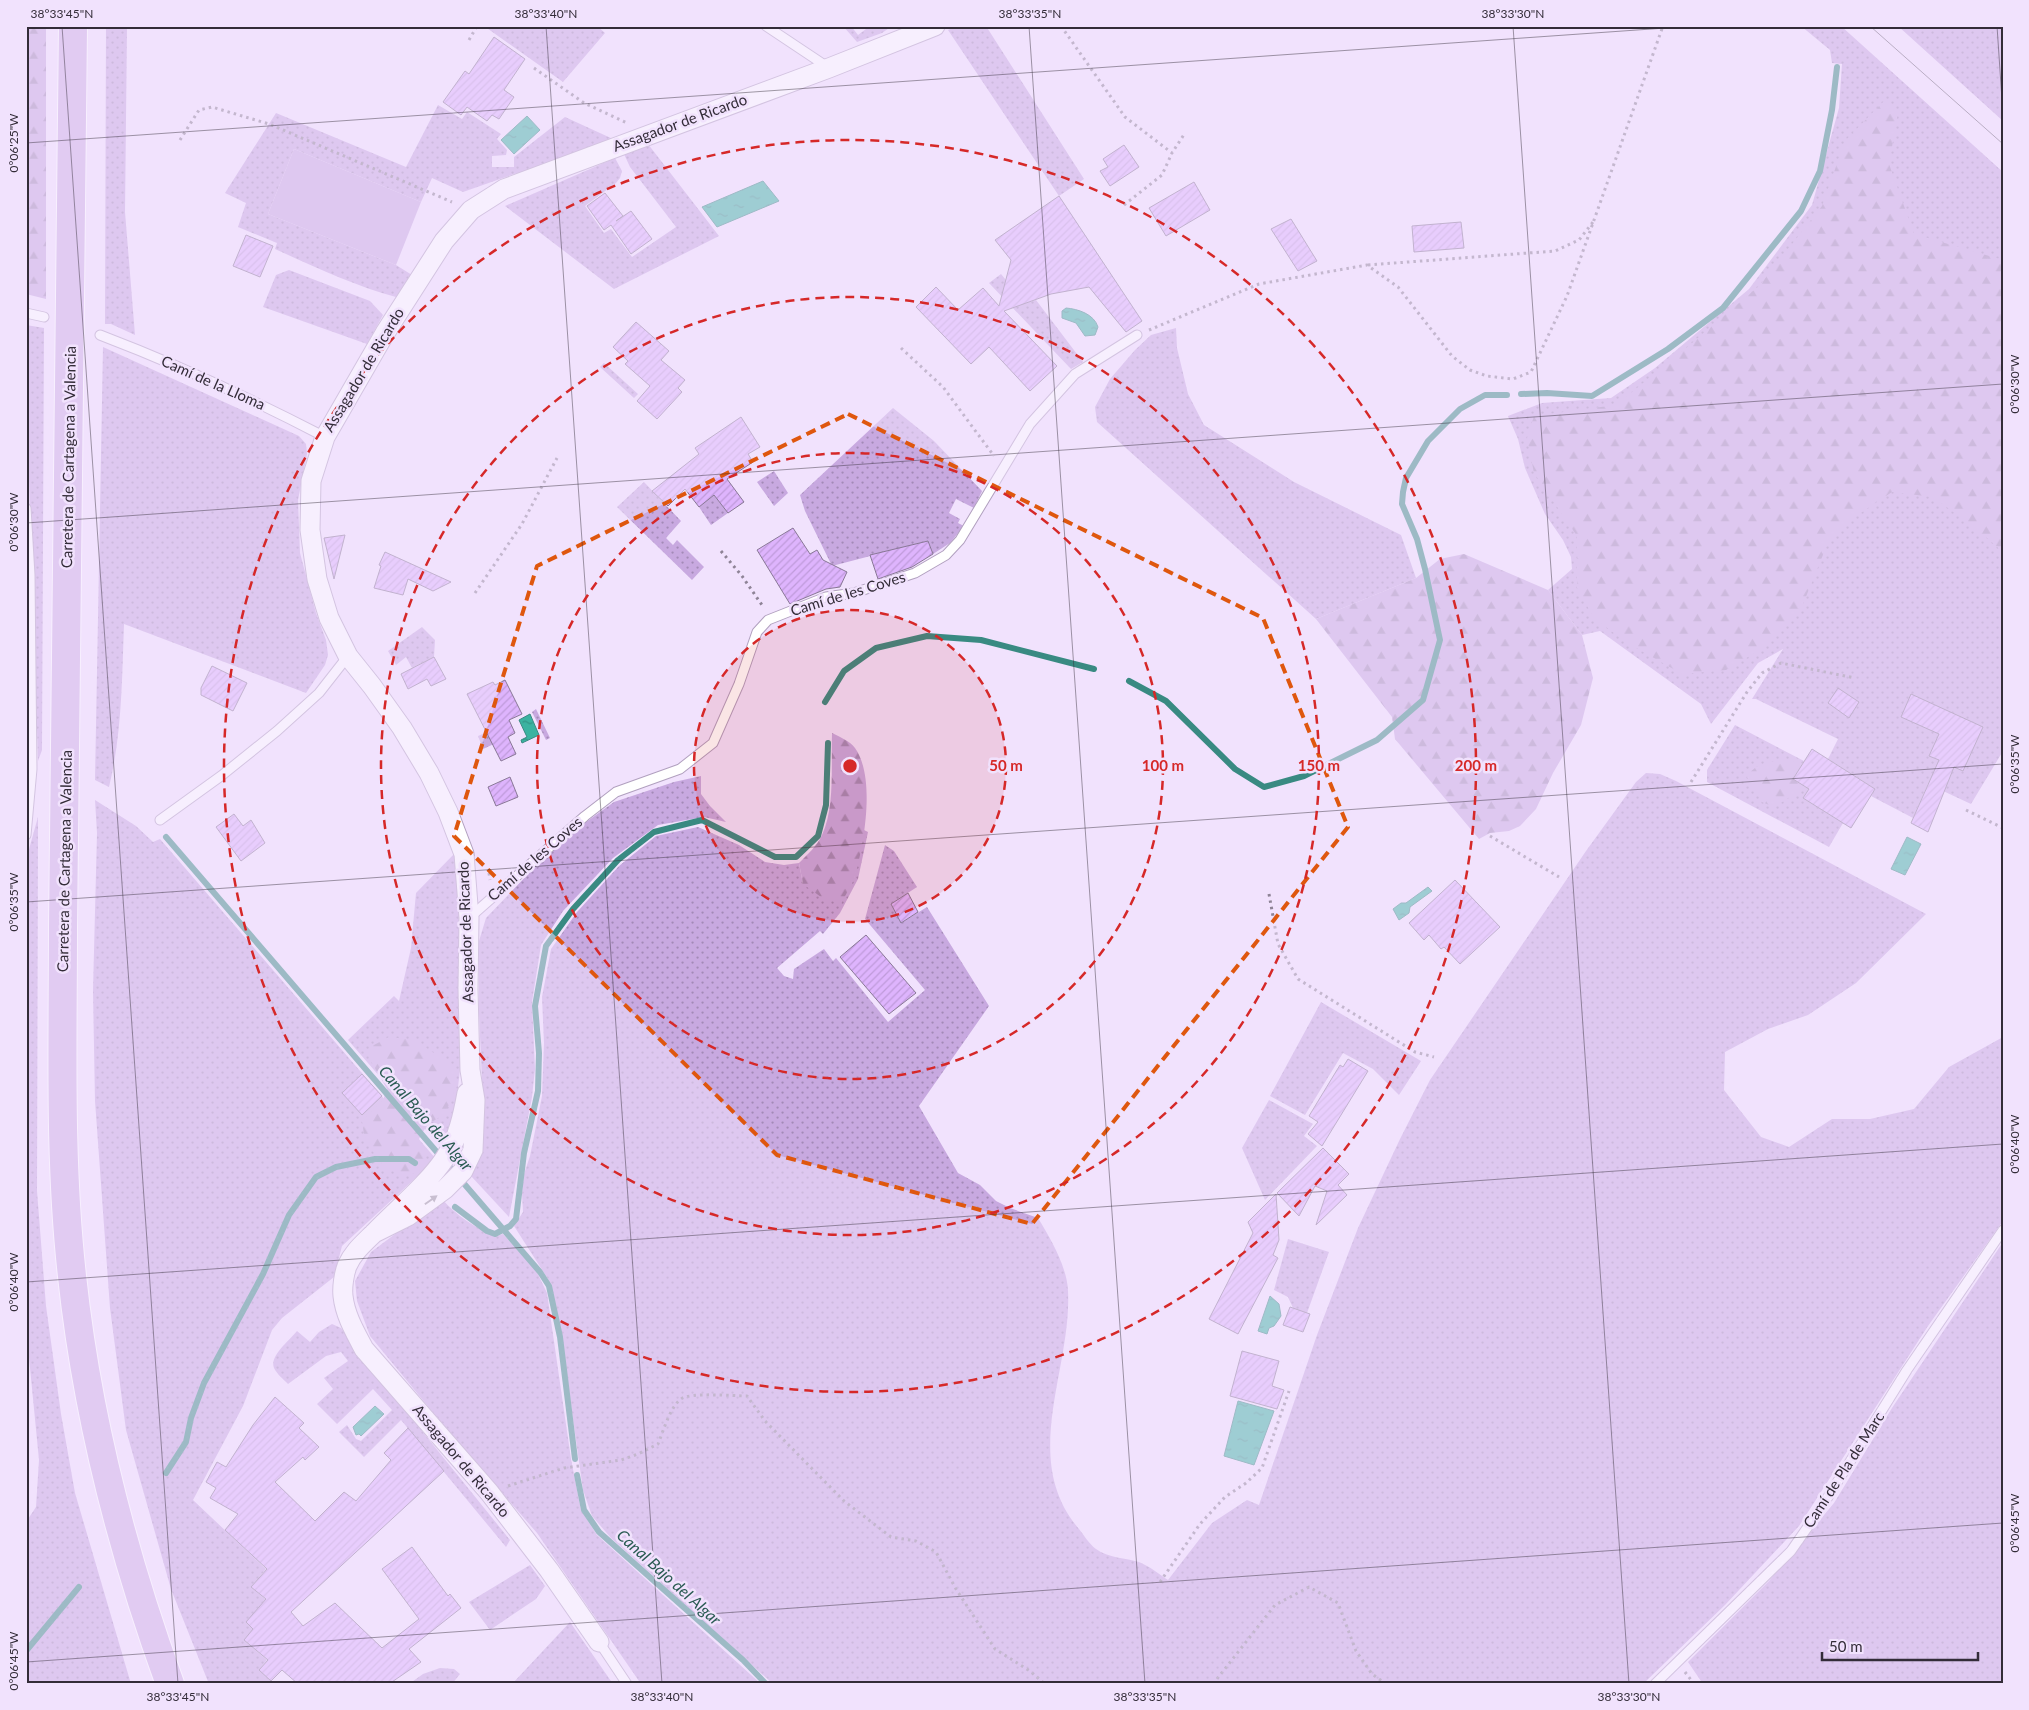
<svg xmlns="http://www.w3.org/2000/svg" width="2029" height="1710" font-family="Lato,sans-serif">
  <defs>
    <pattern id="green-dots" width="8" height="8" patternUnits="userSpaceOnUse" patternTransform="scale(1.25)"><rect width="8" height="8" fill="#c8a9e0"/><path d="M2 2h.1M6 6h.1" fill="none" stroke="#a38ab7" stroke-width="1.8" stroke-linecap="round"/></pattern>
    <pattern id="forest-firs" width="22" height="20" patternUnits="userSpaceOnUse" patternTransform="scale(1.25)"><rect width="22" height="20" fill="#c8a9e0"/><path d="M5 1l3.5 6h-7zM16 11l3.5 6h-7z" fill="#a38ab7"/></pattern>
    <pattern id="water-ripples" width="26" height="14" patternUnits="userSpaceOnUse" patternTransform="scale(1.25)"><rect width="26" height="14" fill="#3bb3a1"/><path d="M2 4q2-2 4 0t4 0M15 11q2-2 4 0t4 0" fill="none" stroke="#329284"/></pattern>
    <pattern id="building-hatch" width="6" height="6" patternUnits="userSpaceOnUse" patternTransform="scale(1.25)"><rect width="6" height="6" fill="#deb4fd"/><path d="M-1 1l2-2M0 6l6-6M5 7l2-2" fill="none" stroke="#bf9bda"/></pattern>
  </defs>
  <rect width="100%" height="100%" fill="#f1e2fd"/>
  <!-- green -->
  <path fill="url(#green-dots)" d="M106,26H127L125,212L135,335L111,324H105Z
    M484,26H597L605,33L563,82Z
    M843,26H851L858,35L870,26H892L882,33L857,42Z
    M958,26H986L1084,179L1059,196L948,30Z
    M1801,26H1841L2003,172V751L1971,804L1928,784L1913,818L1871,796L1875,789L1828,759L1838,739L1756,699H1752L1783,649L1758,663L1711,724L1701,704L1600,631L1582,635L1548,590L1572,569L1571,557L1563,540L1545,514L1525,468L1518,439L1508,416L1542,403L1611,398L1655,368L1749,289L1812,205L1839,108L1842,64L1832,63L1830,50Z
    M1898,26H2003V121Z
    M438,105L462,119L467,112L501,134L497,139L507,150L506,155L492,156V167H514V157L565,117L613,139L533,170L514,174L463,192L432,178L421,202L294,149L268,214L396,265L412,275L396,297C355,286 315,267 275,249L277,243L238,227L246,203L225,193L276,113L406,167Z
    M648,144L719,236L614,289L505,206L615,158L622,171L620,178L616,183L585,206L604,233L611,229L632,257L676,227L630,167L624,154Z
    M289,270L370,301L383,315L367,344L263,307L276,275Z
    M1001,274L1025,303L1036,300L1083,362L1071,369L989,283Z
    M26,325L44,328L42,750L38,761L26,384Z
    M1176,328L1177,348L1188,394L1204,425L1294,482L1401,535L1416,578L1316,619L1097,422L1095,407L1110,379L1135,350L1151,335Z
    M103,347L299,436L306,444L307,454L298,500L300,553L316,613L326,640L328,655L325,665L306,693L124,624C122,678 122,734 109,787L95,780Z
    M604,363L638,394L634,398L600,367Z
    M893,408L934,441L982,491L974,508L956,499L949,513L960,519L958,523L964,526L950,543L933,554L928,541L832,566L805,511L800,495Z
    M774,471L788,493L774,506L757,482Z
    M644,482L681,521L666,538L673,545L677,540L704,567L692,580L617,507Z
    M714,495L728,513L711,525L699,507Z
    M422,627L435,640L434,657L412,668L406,657L396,665L388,651Z
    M536,709L550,738L546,740L532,712Z
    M1735,725L1804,761L1793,779L1809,789L1803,798L1843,823L1829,847L1707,782V770Z
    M501,726L507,738L483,749L478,736Z
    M1646,773L1660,774L1676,781L1926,914L1856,983L1808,1015L1768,1029L1725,1052L1724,1090L1761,1137L1789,1147L1832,1119H1870L1914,1109L1949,1067L2003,1037V1221L1928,1326L1799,1526L1725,1605L1643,1684H773L611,1538L592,1516L583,1490L561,1334L553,1293L548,1279L514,1226L523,1212L522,1194L524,1174L530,1156L542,1096L544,1043L542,997L551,949L577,912L619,866L656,836L698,827L739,845L765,862L784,865L799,863L803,884L854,878L864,830L868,832L858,879L840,913L823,934L820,931L777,968L784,976L793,979L794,969L824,949L833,961L836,958L888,1022L925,990L865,919L885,845L894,851L917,887L891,904L901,923L927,907L989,1006L919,1106L958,1173L980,1185L996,1201L1010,1208L1038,1218C1050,1238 1067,1266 1068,1291C1072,1370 1019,1459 1079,1529C1084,1535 1089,1544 1096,1549C1108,1558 1126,1558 1139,1562C1149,1566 1159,1574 1168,1580L1212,1523L1247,1500L1259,1505L1317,1335L1358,1228L1400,1139L1430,1080L1586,851L1636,782Z
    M701,776V794L710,806L726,822L704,817L658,825L613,858L563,911L541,945L532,1002L535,1069L532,1097L509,1217L471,1176L484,1125L479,1014V941L486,918L531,871L582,825L614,802L674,782Z
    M95,800L136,826L153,842L160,839L436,1159L342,1246L334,1277L282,1318L272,1330L243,1406L193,1500L266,1569L251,1587L292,1622L252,1616L246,1622L253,1629L244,1640L267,1660L259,1670L274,1684H209L171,1589L126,1430L110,1308L95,1101L93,991L97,833Z
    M38,817L37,1191L46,1306L61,1414L75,1493L131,1684H26V1522L36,1507L39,1460L26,1327V860Z
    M454,854L460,922V1070L455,1113L445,1145H439L348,1040L394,996L399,1001L411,948L416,893Z
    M1321,1002L1421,1061L1399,1095L1373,1069L1343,1053L1305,1115L1270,1096Z
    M1269,1100L1313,1124L1304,1136L1317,1146L1265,1200L1242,1148Z
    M442,1199C456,1215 476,1229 497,1236L503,1234L536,1270L547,1293L571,1459L581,1510L597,1535L761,1684H641L537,1533L450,1433L370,1336L357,1301L355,1281L371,1252Z
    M1288,1239L1329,1252L1307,1313L1293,1308L1288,1297L1274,1290Z
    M2003,1242V1684H1703L1688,1662L1769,1581L1834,1503L1892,1408Z
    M332,1324L341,1328L363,1358L510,1540L506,1547L401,1420L364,1457L339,1432L347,1425L356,1439L361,1441L392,1410L373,1389L337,1424L317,1404L333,1389L324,1378L348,1361L341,1352L326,1356L288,1384C283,1379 277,1374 274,1368C269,1356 290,1340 297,1331L310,1342L319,1332Z
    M530,1565L545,1586L536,1599L490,1630L469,1602Z
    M570,1622L613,1684H512Z
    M440,1668L454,1669L460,1674L452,1684H409L423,1674Z"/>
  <!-- forest -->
  <path fill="url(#forest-firs)" d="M26,26H46V299L26,294Z
    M1886,99L1898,112L1889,164L1914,234L2003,260V552L1978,530L1933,497L1892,492L1847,522L1827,545L1803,604L1763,648L1726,670L1682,674L1626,642L1594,618L1577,588V536L1534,473L1527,438L1534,416L1616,405L1685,349L1759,286L1822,206L1845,141Z
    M1464,554L1548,590L1582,635L1593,678L1581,725L1553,773L1536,809L1520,826L1509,831L1490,833L1479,839L1395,739L1392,717L1316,619L1416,578L1440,559Z
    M832,733C840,737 850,741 855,748C876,778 864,843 855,876C852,886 845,895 841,904L821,897L803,884L799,863C807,855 817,846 822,835C835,808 831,764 832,733Z
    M1793,761L1809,770L1811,779L1801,790L1774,807L1762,802L1747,777C1757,760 1775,761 1793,761Z
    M389,1037L414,1040L440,1057L457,1073L453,1098L443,1115L427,1125L419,1139L424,1151L427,1167L408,1176L386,1169L365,1141L362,1121L383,1100L387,1089L369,1058L372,1046Z"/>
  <!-- pitch -->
  <path fill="#c8a9e0" d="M294,149L421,202L396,265L268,214Z"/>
  <!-- water -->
  <path fill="url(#water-ripples)" stroke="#398a82" d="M527,116L540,130L514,154L501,140Z
    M763,181L779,201L717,227L702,207Z
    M1066,308C1078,309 1094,314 1098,327L1095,335L1085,336L1076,323L1062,318V311Z
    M530,714L539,735L522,743L521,740L527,737L519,720Z
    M1907,837L1921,844L1905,875L1891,869Z
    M1428,887L1432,891L1410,907L1409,913L1399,920L1393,909L1401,903H1406Z
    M1270,1296L1279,1304L1281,1316L1274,1326L1269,1328L1267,1334L1258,1331Z
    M1238,1401L1274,1411L1254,1465L1224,1456Z
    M375,1406L384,1414L361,1436L359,1434L356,1435L353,1427Z"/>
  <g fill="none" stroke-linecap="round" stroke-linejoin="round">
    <!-- stream -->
    <path stroke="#398a82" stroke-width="6" d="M1521,394L1547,393L1592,396L1668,349L1723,308L1801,211L1820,171L1832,110L1837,67
      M1129,681L1166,701L1235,769L1264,787L1304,776L1377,740L1423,700L1440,640L1425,569L1417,539L1402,504L1403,492L1406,478L1428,441L1460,409L1485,395H1507
      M825,702L844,671L876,648L927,636L981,640L1094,669
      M166,837L540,1272L549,1286L560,1337L575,1459
      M455,1207L487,1231L495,1234L510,1226L516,1219L524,1153L538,1091L539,1053L535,1006L546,946L573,909L618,860L654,832L702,820L775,857H796L818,836L826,805L828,743
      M166,1473L186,1442L191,1418L204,1383L263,1274L289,1215L316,1177L336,1167L375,1159H409L415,1163
      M577,1475L584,1510L599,1532L743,1660L766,1684
      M26,1651L79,1587"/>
  </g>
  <!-- building -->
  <path fill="url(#building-hatch)" stroke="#897896" d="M494,37L525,59L504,90L514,97L499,119L492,115L487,121L467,107L461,115L443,102L465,71L469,74Z
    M1124,145L1139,167L1110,186L1100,171L1108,167L1103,159Z
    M1194,182L1210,210L1166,236L1149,208Z
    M605,193L623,216L616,221L631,211L652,239L631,254L611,225L604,230L587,206Z
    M1059,196L1142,321L1126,332L1089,287L1051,294L1004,311L1057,366L1030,391L989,347L971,364L916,307L936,287L958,310L983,288L999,306L1011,260L995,240Z
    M1291,219L1317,261L1298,271L1271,229Z
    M1461,222L1464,248L1414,252L1412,226Z
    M246,235L273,246L260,277L233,266Z
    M636,322L669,351L661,360L685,380L678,388L682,392L657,419L637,401L650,386L625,364L628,361L613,347Z
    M741,417L760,447L748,454L753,462L727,479L744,502L728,513L714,495L699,507L685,489L668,506L652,491L699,454L695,448Z
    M793,528L810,554L817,550L823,560L847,572L840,587L826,589L790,604L757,550Z
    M345,535L334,579L324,538Z
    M928,541L933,554L912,567L878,579L870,555Z
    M385,552L451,582L433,591L408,579L403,595L374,588L381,566L379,565Z
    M434,657L446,679L431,686L427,679L408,689L401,674Z
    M212,666L247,683L233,711L201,695V688Z
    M505,680L522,714L509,720L515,733L508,737L516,754L501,761L467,694L493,682L495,685Z
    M1838,688L1859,702L1849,718L1828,703Z
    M1911,694L1983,727L1963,771L1954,767L1928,832L1911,823L1939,760L1929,756L1939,734L1901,717Z
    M1812,749L1875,789L1851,828L1803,798L1809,789L1793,779Z
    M510,777L518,797L496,806L488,787Z
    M234,814L243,826L251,820L265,843L241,861L216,827Z
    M1455,880L1500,927L1460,964L1444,947L1441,949L1429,935L1424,940L1409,923Z
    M908,893L918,912L901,923L891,904Z
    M866,935L916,993L889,1014L840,957Z
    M1348,1059L1368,1071L1322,1146L1308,1134L1318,1122L1309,1116L1340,1065L1343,1067Z
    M362,1074L382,1096L362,1115L342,1093Z
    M1323,1148L1349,1174L1338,1185L1347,1195L1316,1225L1327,1191L1315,1186L1299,1216L1277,1193Z
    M1276,1194L1279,1240L1273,1255L1278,1258L1238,1334L1209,1319L1253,1233L1248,1222Z
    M1290,1307L1310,1314L1303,1332L1283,1325Z
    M1242,1351L1279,1361L1272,1386L1284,1390L1277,1409L1230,1396Z
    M275,1397L304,1423L299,1428L319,1447L305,1460L303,1457L275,1482L315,1521L344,1492L356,1501L391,1460L384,1453L408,1428L444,1471L291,1612L303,1626L335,1603L382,1648L419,1619L382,1569L412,1547L448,1596L450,1594L461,1608L409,1649L421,1662L389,1684H298L282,1670L271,1681L259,1670L268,1660L244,1640L253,1629L246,1622L266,1599L251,1587L267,1569L225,1530L238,1514L210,1498L216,1488L206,1482L217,1462L226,1467L253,1425Z"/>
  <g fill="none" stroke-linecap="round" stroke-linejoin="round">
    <defs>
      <path id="service" d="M766,26L829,68
        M26,313L44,317
        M100,335C176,364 252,399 325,437
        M26,508L30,575L32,769L26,835
        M160,820L221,776L277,731L319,693L348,656
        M469,918L585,816L616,792L680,769L713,743L739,684L757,632L768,620L826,597L854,593L915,573L946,555L960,540L1030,424L1075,374L1137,335
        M599,1642L627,1684
        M1655,1684L1791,1551L1823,1505L1907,1370L2003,1230"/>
      <path id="minor" d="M467,1093C463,1115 458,1139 445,1158C428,1184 396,1210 374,1233C364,1243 353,1252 347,1266C344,1274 342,1287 343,1296C345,1315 355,1332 364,1349L489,1492L549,1570L599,1642
        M374,1233L408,1216L445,1189L463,1171L473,1150L475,1100L470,1070L468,989L469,918L464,854L448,812L429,773L402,728L372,686L348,656L329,618L317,579L310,530L311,481L325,437L385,333L444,241L471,210L504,189L829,68L935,26"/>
      <path id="trunk" d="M73,26L63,928C63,1044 59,1160 72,1276C87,1416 122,1552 170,1684"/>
    </defs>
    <!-- service casing -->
    <use href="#service" stroke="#b1a0bf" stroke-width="11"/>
    <!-- minor casing -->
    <use href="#minor" stroke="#b1a0bf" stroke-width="21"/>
    <!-- trunk casing -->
    <use href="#trunk" stroke="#fff" stroke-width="30"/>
    <!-- path -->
    <path stroke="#8e8396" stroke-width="3" stroke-dasharray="2.5 4" stroke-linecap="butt" d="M1061,26L1125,117L1172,153L1185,133
      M469,40L477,26
      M534,68L584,103L627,123
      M180,140L199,110L212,107L269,124L452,202
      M1124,205L1162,175L1172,153
      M1368,265L1555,251L1579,240L1593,222
      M1149,330L1259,284L1367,265L1398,287L1452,356L1470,370L1487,376L1513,379L1531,372L1567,296L1663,26
      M901,348L943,387L994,456
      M721,551L742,576L764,608
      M475,593L522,524L557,458
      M1691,782L1747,692L1762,673L1781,663L1855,678
      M1966,810L2003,828
      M1490,836L1559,877
      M489,873L490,880
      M1269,894L1278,944L1298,979L1415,1052L1434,1057
      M508,1486L564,1468L621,1460L638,1454L658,1444C663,1432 670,1407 681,1399C690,1392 734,1396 747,1396L765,1421L844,1501L891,1537L916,1541L936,1552L956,1589L995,1649L1030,1671L1045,1684
      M1160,1582L1200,1524L1225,1497L1246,1483L1262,1468L1289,1391
      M1685,1672L1694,1684
      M1213,1684L1275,1605L1309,1587L1338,1603L1356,1651L1372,1674L1386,1684"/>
    <!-- service -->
    <use href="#service" stroke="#fff" stroke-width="9"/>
    <!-- minor -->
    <use href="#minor" stroke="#fff" stroke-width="19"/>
    <!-- trunk -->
    <use href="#trunk" stroke="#ceafe4" stroke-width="28"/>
    <!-- tram -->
    <path stroke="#786e7f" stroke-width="1" d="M1870,26L2003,144"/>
  </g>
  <!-- one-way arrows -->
  <defs><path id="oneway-solid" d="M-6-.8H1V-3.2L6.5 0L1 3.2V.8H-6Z" transform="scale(1.25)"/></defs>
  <use fill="#99969c" href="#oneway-solid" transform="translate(431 1200) rotate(-35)"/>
  <!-- marked area -->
  <path d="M0 0H2029V1710H0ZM848,414L1263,618L1348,827L1032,1224L777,1155L454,836L537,566Z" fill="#f1e2fd" fill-opacity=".55" fill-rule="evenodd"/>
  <path fill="none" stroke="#df570e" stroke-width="4" stroke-dasharray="10 6" stroke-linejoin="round" d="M848,414L1263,618L1348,827L1032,1224L777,1155L454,836L537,566Z"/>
  <!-- ticks -->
  <path fill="none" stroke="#332c38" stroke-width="1" stroke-opacity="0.45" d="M62,26L178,1684M546,26L662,1684M1029,26L1145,1684M1513,26L1629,1684M1997,26L2003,115M26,143L1694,26M26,523L2003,384M26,902L2003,764M26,1282L2003,1144M26,1662L2003,1523"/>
  <!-- distance rings -->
  <circle cx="850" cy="766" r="156" fill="#d62828" fill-opacity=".12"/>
  <g fill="none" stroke="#d62828" stroke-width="2.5" stroke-dasharray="9 6">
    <circle cx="850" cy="766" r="156"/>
    <circle cx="850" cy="766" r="313"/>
    <circle cx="850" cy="766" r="469"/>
    <circle cx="850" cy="766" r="626"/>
  </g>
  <g text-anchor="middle" stroke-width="5" stroke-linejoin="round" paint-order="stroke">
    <!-- street labels -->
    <g font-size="15" fill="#332c38" stroke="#f1e2fd">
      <text transform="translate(680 123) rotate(-20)" y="5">Assagador de Ricardo</text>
      <text transform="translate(364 370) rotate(-59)" y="5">Assagador de Ricardo</text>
      <text transform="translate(213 383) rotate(24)" y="5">Camí de la Lloma</text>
      <text transform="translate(69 457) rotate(-89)" y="5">Carretera de Cartagena a Valencia</text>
      <text transform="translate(848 594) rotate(-17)" y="5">Camí de les Coves</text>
      <text transform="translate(535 859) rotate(-41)" y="5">Camí de les Coves</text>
      <text transform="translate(65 861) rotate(-89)" y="5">Carretera de Cartagena a Valencia</text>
      <text transform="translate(466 932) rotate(-92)" y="5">Assagador de Ricardo</text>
      <text transform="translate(461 1461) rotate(50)" y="5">Assagador de Ricardo</text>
      <text transform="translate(1844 1470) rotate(-57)" y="5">Camí de Pla de Marc</text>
    </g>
    <!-- water labels -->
    <g font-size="16" font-style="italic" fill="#2a5b53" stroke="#f1e2fd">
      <text transform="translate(426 1118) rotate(49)" y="6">Canal Bajo del Algar</text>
      <text transform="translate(669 1577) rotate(42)" y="6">Canal Bajo del Algar</text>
    </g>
  </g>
  <circle cx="850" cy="766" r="8" fill="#d62828" stroke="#f1e2fd" stroke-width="2.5"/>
  <g font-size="15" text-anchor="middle" font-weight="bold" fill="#d62828" stroke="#f1e2fd" stroke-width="5" stroke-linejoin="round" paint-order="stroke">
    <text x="1006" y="771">50 m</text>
    <text x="1163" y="771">100 m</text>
    <text x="1319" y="771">150 m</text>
    <text x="1476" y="771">200 m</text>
  </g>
  <!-- border -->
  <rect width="2029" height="1710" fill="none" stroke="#f1e2fd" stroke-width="55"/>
  <!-- scale -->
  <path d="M1822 1652v8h156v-8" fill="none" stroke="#332c38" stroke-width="2.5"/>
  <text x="1829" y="1652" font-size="15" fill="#332c38" stroke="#f1e2fd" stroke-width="4" paint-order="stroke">50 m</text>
  <rect x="28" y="28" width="1974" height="1654" fill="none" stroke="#332c38" stroke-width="2"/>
  <g font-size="12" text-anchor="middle" fill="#332c38">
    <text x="62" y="18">38°33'45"N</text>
    <text x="546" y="18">38°33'40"N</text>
    <text x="1030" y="18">38°33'35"N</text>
    <text x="1513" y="18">38°33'30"N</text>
    <text transform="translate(14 143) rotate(-90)" y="4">0°06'25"W</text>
    <text transform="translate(2015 384) rotate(-90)" y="4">0°06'30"W</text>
    <text transform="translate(14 522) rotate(-90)" y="4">0°06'30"W</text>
    <text transform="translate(2015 764) rotate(-90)" y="4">0°06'35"W</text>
    <text transform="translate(14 902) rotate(-90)" y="4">0°06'35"W</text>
    <text transform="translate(2015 1144) rotate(-90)" y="4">0°06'40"W</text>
    <text transform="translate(14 1282) rotate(-90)" y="4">0°06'40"W</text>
    <text transform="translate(2015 1523) rotate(-90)" y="4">0°06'45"W</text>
    <text transform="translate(14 1661) rotate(-90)" y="4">0°06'45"W</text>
    <text x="178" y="1701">38°33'45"N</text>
    <text x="662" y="1701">38°33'40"N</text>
    <text x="1145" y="1701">38°33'35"N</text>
    <text x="1629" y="1701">38°33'30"N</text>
  </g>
</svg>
